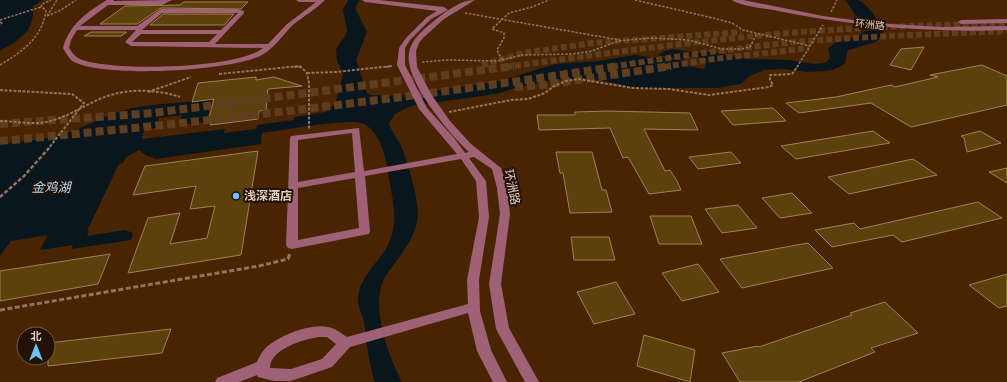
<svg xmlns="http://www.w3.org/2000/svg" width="1007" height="382" font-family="Merriweather,'Noto Sans SC',serif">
  <rect width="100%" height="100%" fill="#482403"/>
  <!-- water -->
  <path fill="#09161e" d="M0,0H43L33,6C35,31 20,40 0,51Z
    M348,0H360L356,6V10L367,32L356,60L367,93L372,95L399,96L500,81L555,64L598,61L635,55L655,58L656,56L684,61L682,65L704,69L707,59L697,57L698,53L703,54L704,51L747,59L790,60L813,64L825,63L830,58L828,49C836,37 856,43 864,31L861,23L845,0C849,0 855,0 858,0C870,6 879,20 882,33L879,39L876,42L849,50L847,52L845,64L833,70L823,71L807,72L784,69L764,70L750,76L741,84L717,88H636L589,78L561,79L519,87L495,94L411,106L395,114L389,123C391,131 397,137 400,144C407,158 418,198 418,212C418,237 400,255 387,274C368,301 388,356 402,382H375C368,362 367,343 364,322C362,313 357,306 358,296C361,273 384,259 391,238C398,219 392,197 389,178C387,161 381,133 364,124C351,117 281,131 262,133L261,144L156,159L147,156L139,150L126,157L123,163L119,164L87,231H89L87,236L125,230L133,233L131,240L71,249L73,245L40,250L48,235L11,241L0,256V143C26,142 54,139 78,129C93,123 106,115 121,111C149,103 182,103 211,100L207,122L179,125L182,115L159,118L155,128L144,130L142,139L225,129L224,133L256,129L257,125L294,120V117L325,112L335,104L343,75L337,60L336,49L346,35L347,30L343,10Z
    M673,49L692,52L691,57L686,56L684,60L658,55L664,51Z"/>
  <!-- building -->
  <path fill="#5d410d" stroke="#9e8256" d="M184,2H248L241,9L161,8L137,24H100L125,6L180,5Z
    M163,14H234L224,25H150Z
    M91,32H127L121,36H84Z
    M924,47L911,70L890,65L901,49Z
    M982,65L1007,76V105L911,127L871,103L799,113L786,103L836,97L891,85L895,87L938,77L930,75Z
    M256,77V80L274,77L302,86L268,89L266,110L259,111L258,119L210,125L211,121L208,122L214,99L192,102L198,83Z
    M773,108L786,121L733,125L721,111Z
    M607,111L690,113L698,130L644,129L665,171L670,170L677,181L681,190L649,194L628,157L623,158L610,128L539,130L537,115H575V112Z
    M873,131L890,143L796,159L781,146Z
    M980,131L1001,143L967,152L964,138L961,136Z
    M258,151L241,255L128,273L148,218L180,213L170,244L207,238L215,206L190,209L196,186L133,195L145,166Z
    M556,152H592L602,190H606L612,212L570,213L563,173H560Z
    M731,152L741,163L698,169L689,157Z
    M913,159L937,175L849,194L828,177Z
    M1007,168V183L989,172Z
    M792,193L812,213L780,218L762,198Z
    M978,202L1002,218L902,242L893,235L832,247L815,230L854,223L860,229Z
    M738,205L757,228L722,233L705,209Z
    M650,216H691L702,244H659Z
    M571,237H609L615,260H574Z
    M808,243L833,268L742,288L720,259Z
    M110,254L98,284L0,301V271Z
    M698,264L719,292L682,301L662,273Z
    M1007,274V306L999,308L969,285Z
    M616,282L635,314L594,324L577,292Z
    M885,302L918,333L871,348L875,352L799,382H740L722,353L758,346L759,347L852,315L850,313Z
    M171,329L162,353L48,366V343Z
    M644,335L695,350L690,382L637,366Z"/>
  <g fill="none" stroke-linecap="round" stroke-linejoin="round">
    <!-- major-tunnel-far1 -->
    <path stroke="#5f3d1f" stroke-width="6" stroke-dasharray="6 3" stroke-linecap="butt" d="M482,65L523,53L593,43L741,32
      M506,67C600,54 695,41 789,33C862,27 934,25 1007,23
      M612,67C677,56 742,47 807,41C874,36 940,34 1007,31
      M664,67L714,59L809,48"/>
    <!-- major-tunnel -->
    <path stroke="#5f3d1f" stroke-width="8" stroke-dasharray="8 4" stroke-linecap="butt" d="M515,87L545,85L671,66
      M0,124L153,113L514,66
      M0,141C207,122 413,98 619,66"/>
    <!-- path-far3 -->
    <path stroke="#92745b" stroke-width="1.5" stroke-dasharray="2.5 1.5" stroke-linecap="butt" d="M635,0L713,18L732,23L743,30L810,46
      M831,12L837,0
      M465,13L620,40
      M47,16L61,10L76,0
      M47,16L57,0
      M0,20L41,7
      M0,22L2,23L0,24
      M502,60L497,50L504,38V33L492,29L509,13L532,7L549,0
      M422,62L448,60L497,61L522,55L572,54L592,51L618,41L651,38L688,40L722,49H740L750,47L757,33
      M0,65C22,52 43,37 46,10L41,7L42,4L51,0
      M294,67H301
      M386,67L392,66
      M797,67L823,25"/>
    <!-- path-far2 -->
    <path stroke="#92745b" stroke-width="2" stroke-dasharray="3 1.5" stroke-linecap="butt" d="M307,73L336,72L392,66
      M219,74L300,66L307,73L309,83V129
      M0,90L72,94L84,103L48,149
      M148,92L191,77
      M449,112L511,100L528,99L545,93L554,86L566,81L578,79L633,88L669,89L709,95L769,87L773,85L770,80V75L792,74L798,66
      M0,121C15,121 31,125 46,122C66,118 83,106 102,98C126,88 156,89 180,97"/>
    <!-- path-far1 -->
    <path stroke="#92745b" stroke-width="2.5" stroke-dasharray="4 2" stroke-linecap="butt" d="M0,197L24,176L49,148"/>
    <!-- path -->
    <path stroke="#92745b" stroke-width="3" stroke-dasharray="5 2.5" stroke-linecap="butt" d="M0,310L259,266L288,259L290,253"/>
    <!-- minor -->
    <path fill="#9e6176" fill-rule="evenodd" d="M107,0H114L113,1L172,0L162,5H108L80,26H137L161,9H237L244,11V13L215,44H268L286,25L316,2H299L296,0H325C316,9 304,16 294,24C282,35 273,51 258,57C223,71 108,78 74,62C69,59 66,53 63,48C69,25 87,12 107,0ZM162,13H238L221,30H142ZM77,30H136L125,42L131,46L263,48C237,69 111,72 80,59C75,57 72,52 69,48L71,40ZM141,34H217L209,42H132Z
      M362,0H379L444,7L448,10L431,19L410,40L405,48V65L427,108L455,139L465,153L469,152C450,135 404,80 409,53C411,39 424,29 435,20C447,11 460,0 475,0L444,19L423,38L419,43L416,51L417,67L431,94L450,121L471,144L501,168L507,188L510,214L501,284L509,328L539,382H525L496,329L489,284L500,214L497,188L492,169L474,157L469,158L486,181L489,217L479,280L480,311L491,350L507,382H493L477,351L468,313L350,347L332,367L291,381H274L258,377L257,375L239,382H215L217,378L257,362C258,359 260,355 263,351C274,337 310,323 328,327C335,328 341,333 347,337L468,304L467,280L479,217L476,181L461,159L365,176L370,231L369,234L292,249L288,248L286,245L290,138L291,136L359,128L364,171L457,154L419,109L397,65L399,48L406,38L427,17L437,11L365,2ZM352,133L355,172L298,182V140ZM355,178L359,228L298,240V188ZM319,337H327L336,344L322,359L291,369L270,368C270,349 304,339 319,337Z
      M732,0H743L823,16L876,23L941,27L1007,26V30C928,33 851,26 773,10C762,8 740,6 732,0Z
      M1007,19V23L961,24L958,22L961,20Z"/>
  </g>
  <!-- markers -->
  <circle fill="#70c1f4" stroke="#221206" stroke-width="1.5" cx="236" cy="196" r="4"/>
  <g text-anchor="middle" stroke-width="4" stroke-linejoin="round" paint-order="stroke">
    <!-- far-street labels -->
    <g font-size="10" fill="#e4cdbc" stroke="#221206">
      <text transform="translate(870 24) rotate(6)" y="4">环洲路</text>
    </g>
    <!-- street labels -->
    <g font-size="12" fill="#e4cdbc" stroke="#221206">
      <text transform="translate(512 187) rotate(78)" y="4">环洲路</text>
    </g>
    <!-- poi labels -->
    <g font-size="12" font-weight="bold" fill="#e4cdbc" stroke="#221206" text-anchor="start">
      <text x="244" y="200">浅深酒店</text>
    </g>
    <!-- water labels -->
    <g font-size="13" font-style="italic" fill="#afdbf9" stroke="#221206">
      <text x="51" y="192">金鸡湖</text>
    </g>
  </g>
  <!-- north arrow -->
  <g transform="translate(36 346)"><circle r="19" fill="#221206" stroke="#705d4f"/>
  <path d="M0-3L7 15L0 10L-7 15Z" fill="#70c1f4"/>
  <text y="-6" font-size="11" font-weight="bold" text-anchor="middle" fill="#e4cdbc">北</text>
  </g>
</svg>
